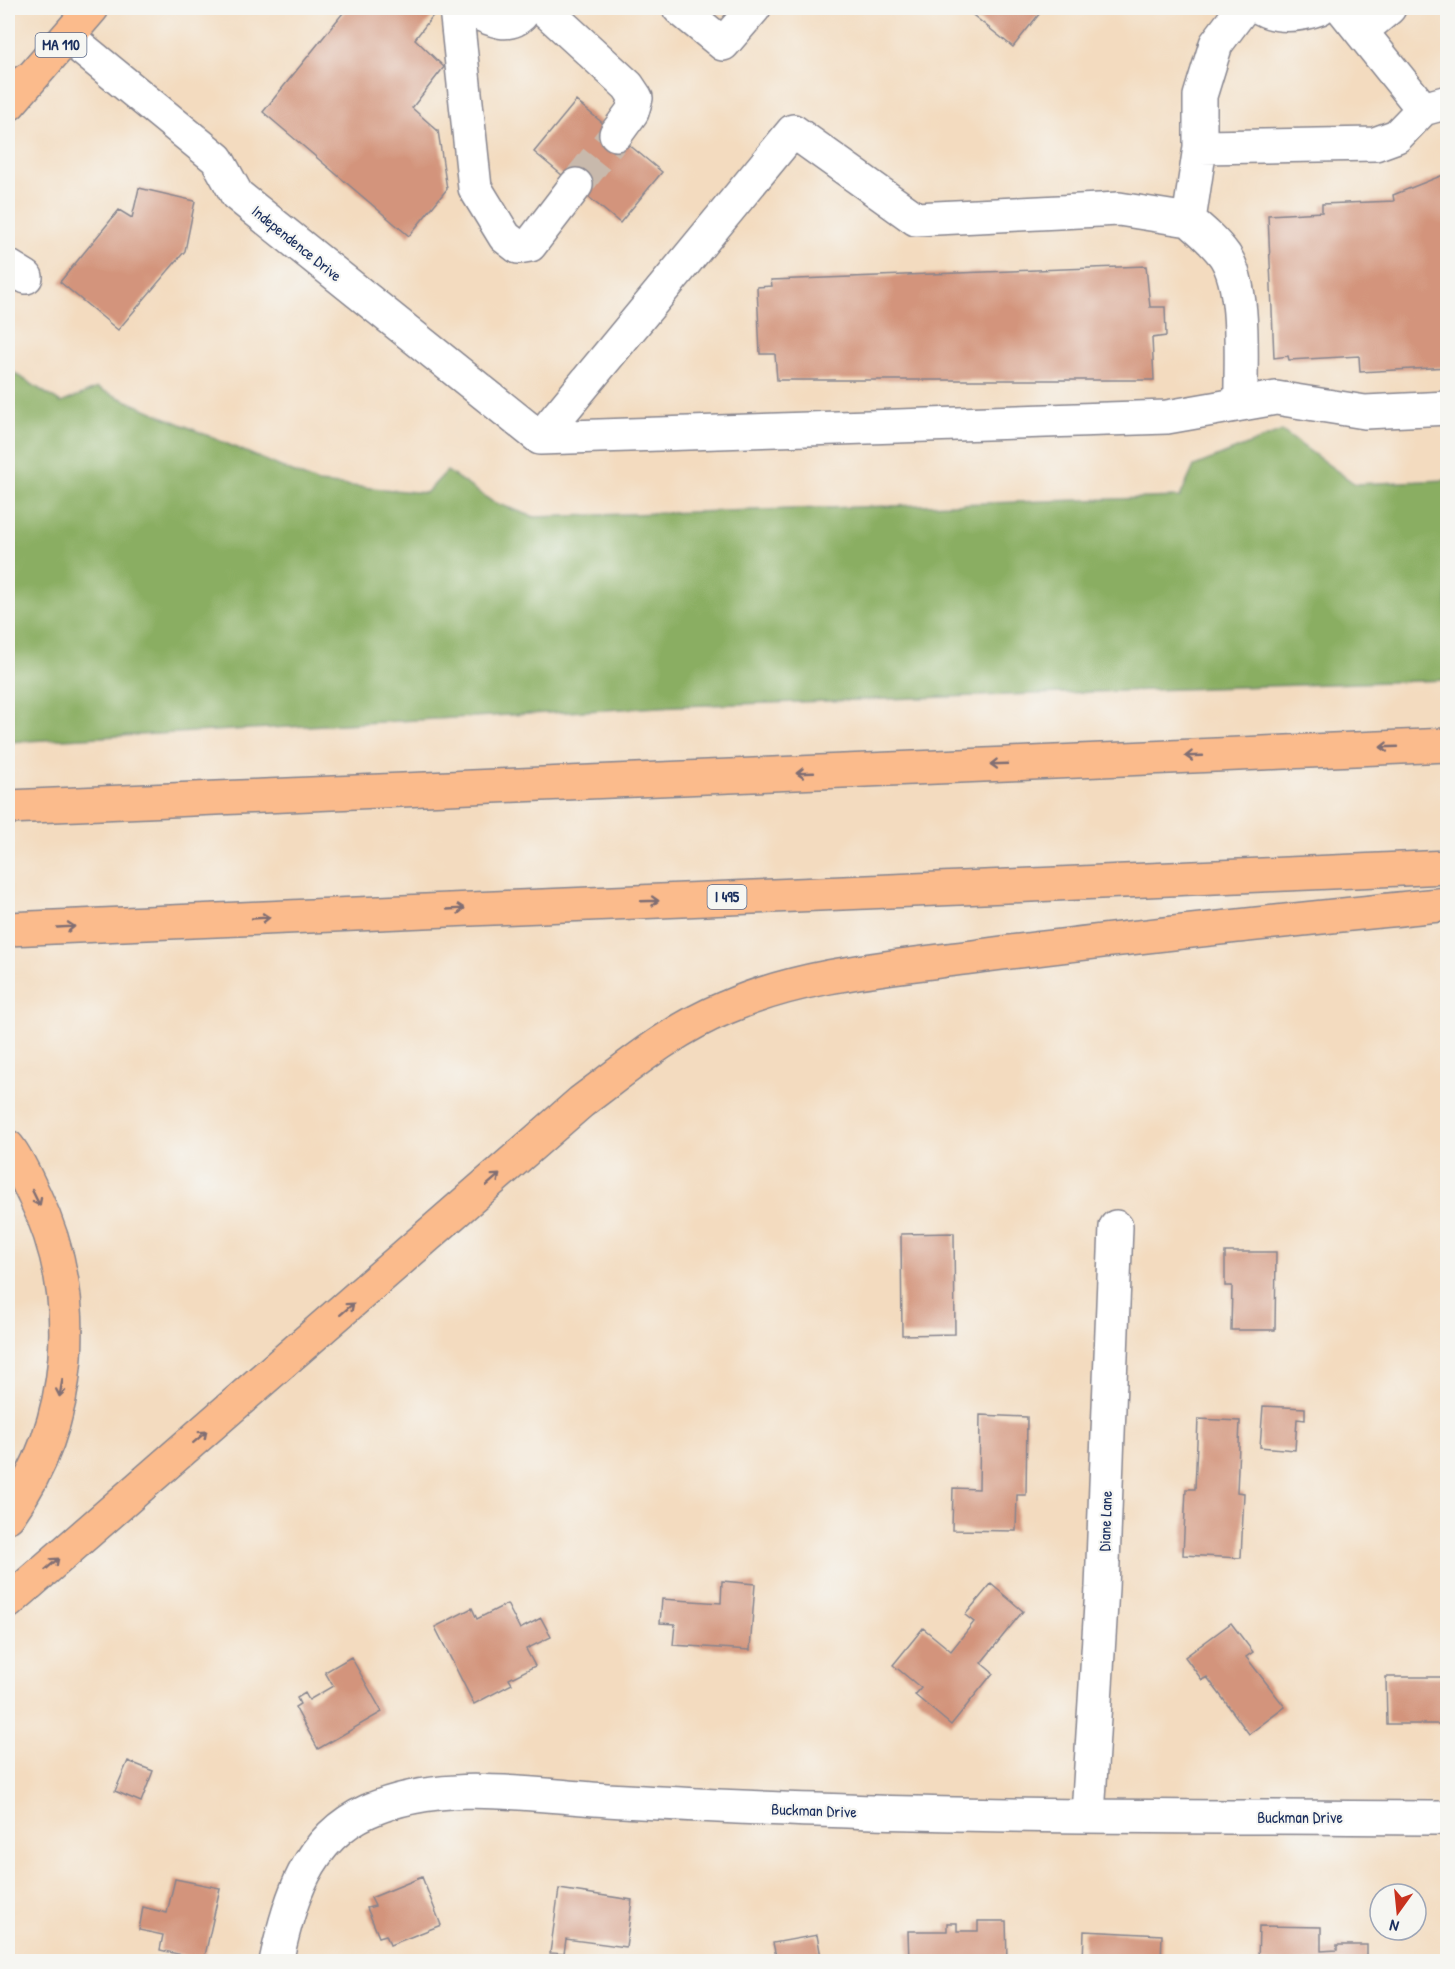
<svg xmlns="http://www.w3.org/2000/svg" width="1455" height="1969" font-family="'Patrick Hand',sans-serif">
  <rect width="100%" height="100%" fill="#f6f6f2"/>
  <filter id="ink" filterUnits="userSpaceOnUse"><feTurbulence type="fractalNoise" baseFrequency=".0167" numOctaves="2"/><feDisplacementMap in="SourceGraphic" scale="12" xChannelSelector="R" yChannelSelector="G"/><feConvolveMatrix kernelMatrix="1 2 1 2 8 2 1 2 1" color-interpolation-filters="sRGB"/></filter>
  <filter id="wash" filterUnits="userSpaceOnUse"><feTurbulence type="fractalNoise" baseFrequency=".008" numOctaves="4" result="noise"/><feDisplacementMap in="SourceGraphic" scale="24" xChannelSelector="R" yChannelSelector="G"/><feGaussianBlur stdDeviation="1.35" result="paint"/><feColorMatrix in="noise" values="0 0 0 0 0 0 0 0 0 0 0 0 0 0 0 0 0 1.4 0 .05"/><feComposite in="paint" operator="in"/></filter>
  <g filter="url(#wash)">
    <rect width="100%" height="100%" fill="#f3dbbf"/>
    <!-- forest -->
    <path fill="#8aae62" stroke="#526e60" stroke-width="1.5" d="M8,369L61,403L97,388L318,483L426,493L447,471L493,502L534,517L1180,497L1194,466L1282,431L1355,484L1447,480V680L678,706L8,742Z"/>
    <g id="blocks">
      <!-- building -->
      <path fill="#d3947b" d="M347,8H428L435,13L415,39L444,67L412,108L438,131L447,189L409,236L263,112Z
        M964,8H1044L1013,47Z
        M576,101L662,172L620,223L534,152Z
        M1448,173V367L1360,372L1359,356L1289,360L1288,356L1274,358L1268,215L1322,212V204L1394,201L1393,195Z
        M139,188L195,201L185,251L118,330L60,282L119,210L132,218Z
        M1146,266L1150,307H1165L1166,336L1152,338L1154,380H777L775,354H760L757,287L772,286L771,280Z
        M954,1233L955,1334L902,1335L901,1234Z
        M1225,1252H1276L1275,1330H1231L1232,1286H1225Z
        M1263,1406L1305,1408V1420L1297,1419L1295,1450L1260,1447Z
        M980,1415L1027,1417L1026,1495H1017L1016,1531L952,1530L953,1488L979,1489Z
        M1198,1419L1240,1421L1237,1492L1244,1493L1241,1558L1183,1555L1186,1489H1195Z
        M722,1581L755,1584L750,1650L673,1645L675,1624L660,1623L662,1599L721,1603Z
        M991,1584L1023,1611L981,1663L993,1673L951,1725L915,1695L921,1688L893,1665L923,1628L951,1651L974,1622L965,1615Z
        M507,1604L520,1629L541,1618L551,1637L526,1649L535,1666L509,1679L512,1684L474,1704L435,1627L472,1608L477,1619Z
        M1231,1623L1253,1652L1246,1657L1285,1707L1249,1734L1207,1677L1202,1680L1185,1657Z
        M351,1657L382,1712L318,1749L295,1707L300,1704L297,1698L305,1693L309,1700L333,1686L325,1672Z
        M1386,1677H1448V1724H1387Z
        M128,1761L153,1771L141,1802L115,1791Z
        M422,1877L441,1925L390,1945L386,1935L379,1937L367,1908L375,1906L371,1898Z
        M175,1879L220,1888L204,1960L160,1950L163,1935L139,1930L143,1907L167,1913Z
        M559,1889L632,1900L626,1947L566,1939L564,1954L550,1953Z
        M978,1921H1006L1007,1962H909L908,1931H947V1923H957V1931H978Z
        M1259,1926L1321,1927V1951L1337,1950V1945H1367V1962H1258Z
        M1084,1931L1162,1935L1161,1962H1083Z
        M817,1935L822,1962H748L776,1956L773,1943Z"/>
    </g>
  </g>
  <g filter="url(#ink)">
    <use href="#blocks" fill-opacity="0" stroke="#87858e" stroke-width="1.5"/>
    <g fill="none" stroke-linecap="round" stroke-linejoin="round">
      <!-- minor-tunnel -->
      <path stroke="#c8b9ac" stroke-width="33" stroke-dasharray="33 16" stroke-linecap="butt" d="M576,185L616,134"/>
      <defs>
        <path id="minor" d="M456,8L475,188L505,237L518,247L530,245L576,185
          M468,8C487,18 513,33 526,8
          M543,8L628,86L636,98L632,112L616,134
          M679,8L723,44L754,8
          M1261,8C1279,18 1301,15 1320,8
          M1342,8L1423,109
          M1361,31L1389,8
          M68,37L217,159L237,195L540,438
          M1200,147L1375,144L1397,136L1423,109L1448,102
          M1189,220C1202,231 1215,242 1225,256C1247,291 1240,363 1241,404
          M8,266L26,277
          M540,438L793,131L916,219L1119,209L1189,220L1200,147V96L1216,44L1243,8
          M540,438L1167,417L1276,398L1365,412L1448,408
          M1088,1815L1102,1588L1116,1227
          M276,1962C289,1901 307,1838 368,1811C442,1778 530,1795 607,1800C677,1804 747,1808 817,1810C1027,1818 1237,1816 1448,1818"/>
        <path id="major" d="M9,104L92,8"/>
        <path id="highway" d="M8,95L27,80
          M8,807L1448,745
          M8,929L1448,867
          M8,1147C19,1161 26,1179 34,1195C84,1297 75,1422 8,1516
          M8,1602L581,1102C627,1068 671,1030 725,1008C807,972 899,967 987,955C1140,935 1294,920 1448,904"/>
      </defs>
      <!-- minor casing -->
      <use href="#minor" stroke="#87858e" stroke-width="36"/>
      <!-- major casing -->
      <use href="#major" stroke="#87858e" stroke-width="36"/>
      <!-- highway casing -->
      <use href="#highway" stroke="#87858e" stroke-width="36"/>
      <!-- minor -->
      <use href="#minor" stroke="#fff" stroke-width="33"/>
      <!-- major -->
      <use href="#major" stroke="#fbbb8c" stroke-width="33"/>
      <!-- highway -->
      <use href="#highway" stroke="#fbbb8c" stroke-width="33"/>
    </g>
    <!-- one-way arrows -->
    <defs><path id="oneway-shaft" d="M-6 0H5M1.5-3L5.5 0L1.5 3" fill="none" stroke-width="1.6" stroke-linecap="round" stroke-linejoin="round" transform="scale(1.5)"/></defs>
    <g stroke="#806e73">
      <use href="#oneway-shaft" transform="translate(1389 747) rotate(178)"/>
      <use href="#oneway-shaft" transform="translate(1194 756) rotate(178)"/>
      <use href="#oneway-shaft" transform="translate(999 764) rotate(178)"/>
      <use href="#oneway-shaft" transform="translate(805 773) rotate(178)"/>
      <use href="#oneway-shaft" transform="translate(650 901) rotate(-2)"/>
      <use href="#oneway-shaft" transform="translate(456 909) rotate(-3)"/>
      <use href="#oneway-shaft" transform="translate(261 918) rotate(-3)"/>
      <use href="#oneway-shaft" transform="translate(66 927) rotate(-3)"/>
      <use href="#oneway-shaft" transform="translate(493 1180) rotate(-41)"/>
      <use href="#oneway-shaft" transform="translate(36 1198) rotate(64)"/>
      <use href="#oneway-shaft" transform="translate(347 1309) rotate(-41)"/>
      <use href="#oneway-shaft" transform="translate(61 1388) rotate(100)"/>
      <use href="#oneway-shaft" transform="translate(200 1437) rotate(-41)"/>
      <use href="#oneway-shaft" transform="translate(52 1564) rotate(-41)"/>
    </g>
  </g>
  <g text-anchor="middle" stroke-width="4.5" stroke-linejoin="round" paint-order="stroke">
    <!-- shield labels -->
    <g fill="#f6f6f2" stroke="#5d6b8a" stroke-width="1.5">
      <rect x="35.5" y="33" width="51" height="24" rx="4.5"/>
      <rect x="707.5" y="885" width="39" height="24" rx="4.5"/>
    </g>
    <g font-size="15" font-weight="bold" fill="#1b2f5e">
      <text x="61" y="50">MA 110</text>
      <text x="727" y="902">I 495</text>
    </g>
    <!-- street labels -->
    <g font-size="16" fill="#1b2f5e" stroke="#f6f6f2">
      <text transform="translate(297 243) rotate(39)" y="6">Independence Drive</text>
      <text transform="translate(1105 1521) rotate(-88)" y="6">Diane Lane</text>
      <text transform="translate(814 1810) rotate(2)" y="6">Buckman Drive</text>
      <text x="1300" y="1823">Buckman Drive</text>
    </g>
  </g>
  <!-- margin -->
  <rect width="1455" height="1969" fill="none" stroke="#f6f6f2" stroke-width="30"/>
  <!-- north arrow -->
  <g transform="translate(1398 1912) rotate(195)"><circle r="28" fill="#f6f6f2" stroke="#9ea6b7" stroke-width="1.5"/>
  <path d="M0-4.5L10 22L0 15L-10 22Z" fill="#c8321e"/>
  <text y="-9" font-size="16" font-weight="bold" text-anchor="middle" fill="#1b2f5e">N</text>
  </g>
</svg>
